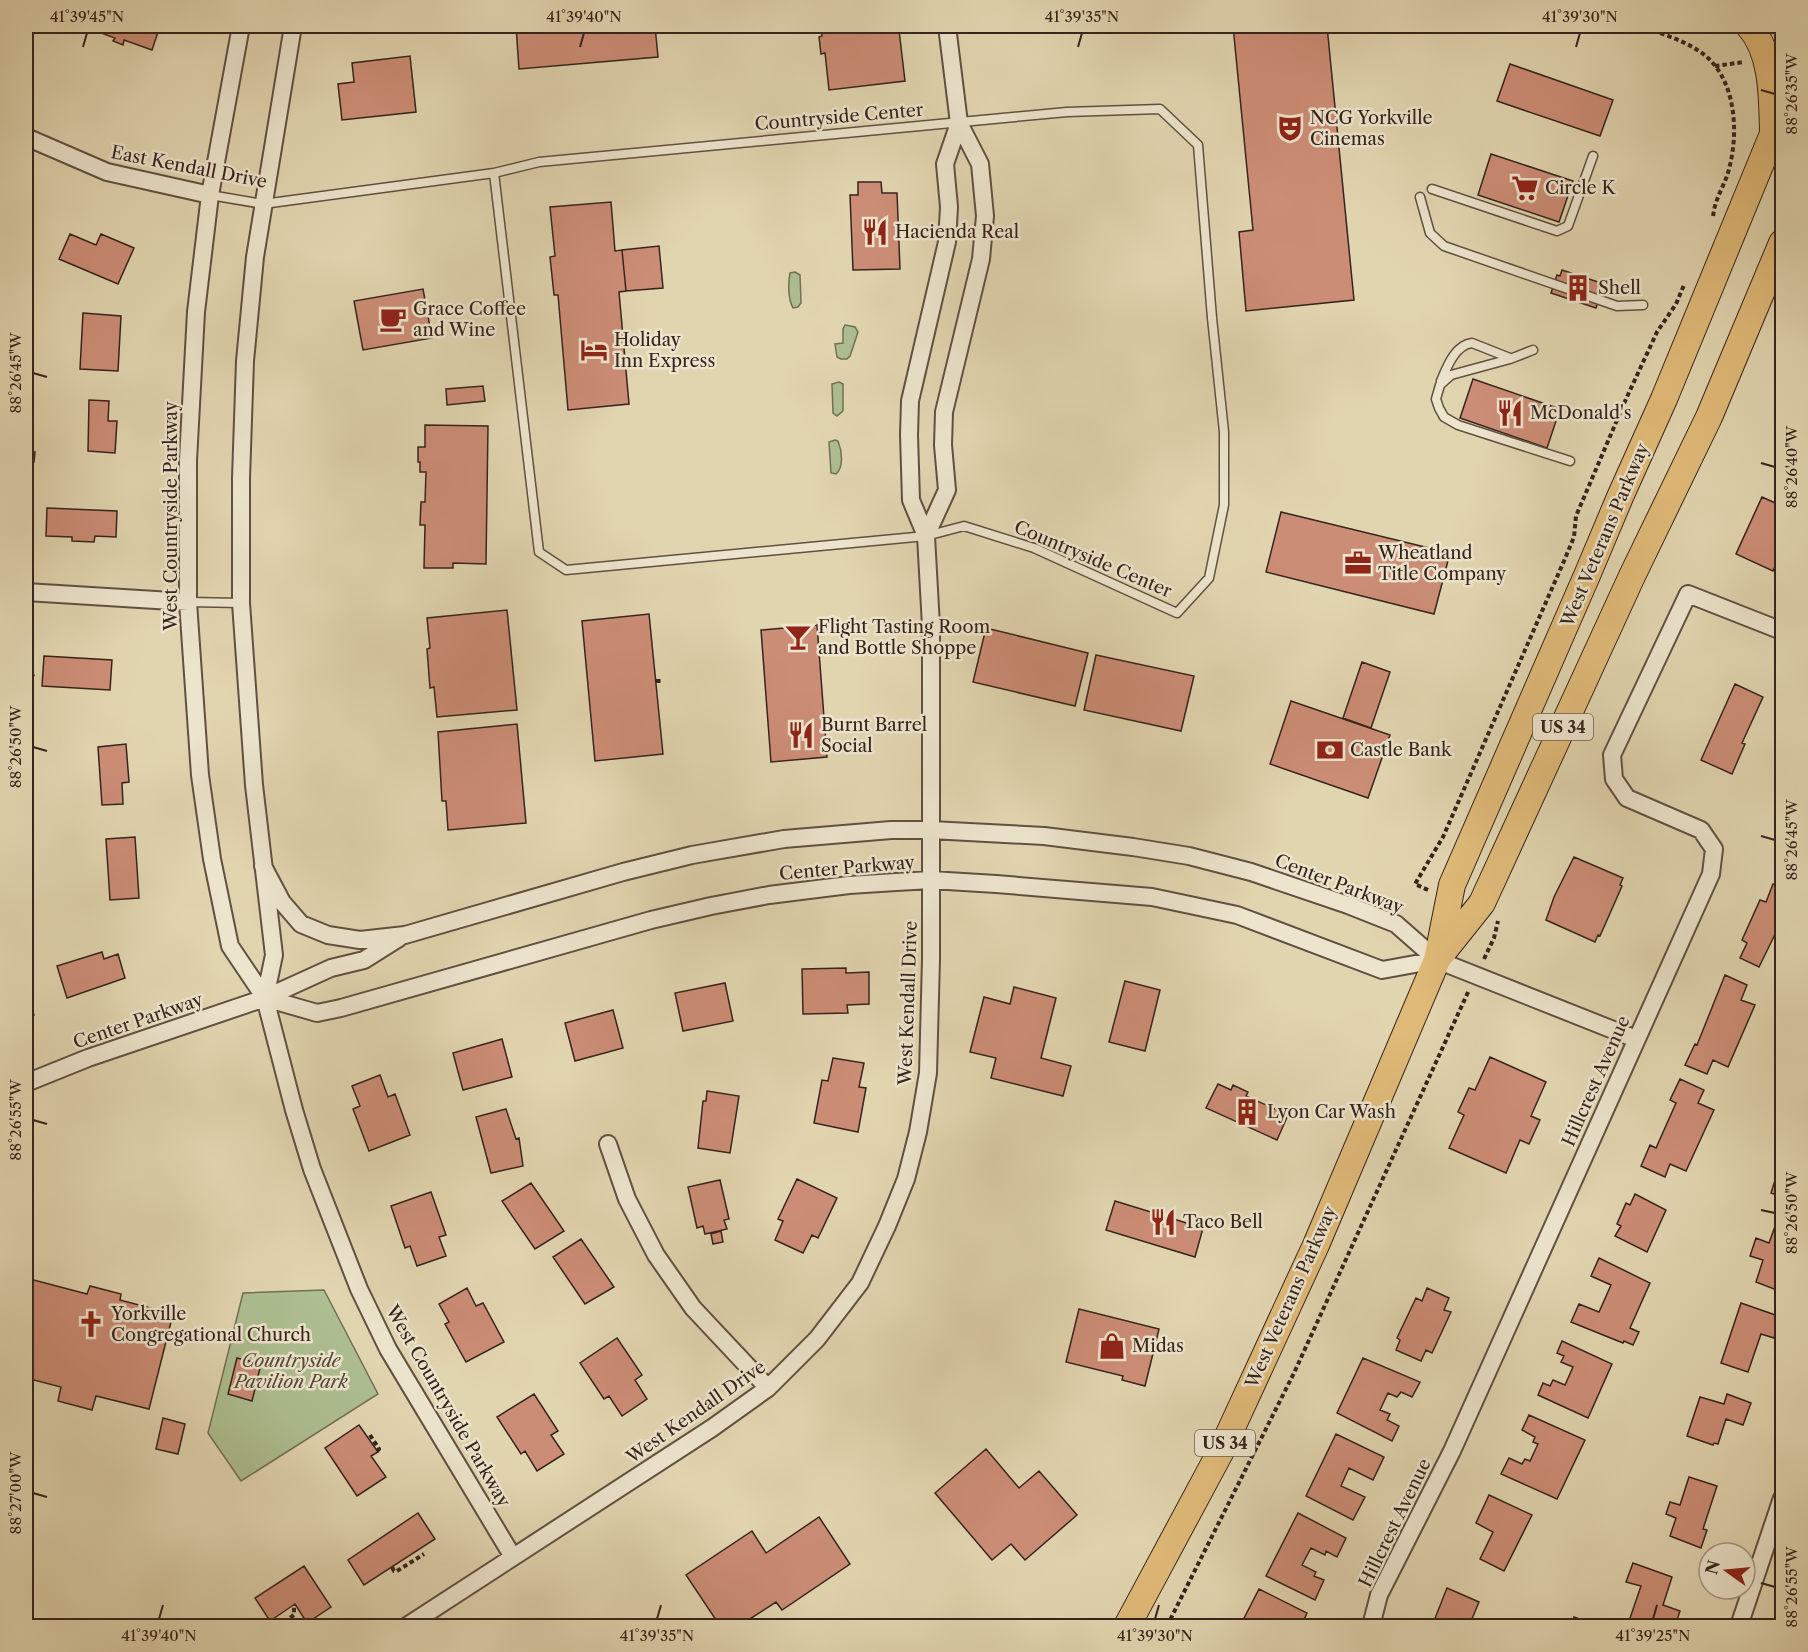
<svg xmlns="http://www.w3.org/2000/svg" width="1808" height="1652" font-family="'Libre Caslon Text',serif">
  <rect width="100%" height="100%" fill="#e1d5b0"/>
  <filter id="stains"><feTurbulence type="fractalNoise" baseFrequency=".00333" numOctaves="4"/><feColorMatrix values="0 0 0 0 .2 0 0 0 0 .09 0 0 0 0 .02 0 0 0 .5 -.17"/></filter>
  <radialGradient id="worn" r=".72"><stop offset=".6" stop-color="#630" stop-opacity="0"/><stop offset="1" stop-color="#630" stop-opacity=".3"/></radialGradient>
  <!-- green -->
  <path fill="#adbe90" stroke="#727056" stroke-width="1.5" d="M795,272L800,275L801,303L798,307L793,308C788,299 788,283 790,273Z
    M845,325L855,327L858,332L850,356L847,359H841L837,357L835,344L843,343V329Z
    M839,382L843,384V411L837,416L833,413L832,384Z
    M835,440L838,441C842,451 844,467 836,474L831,473L829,442Z
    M324,1290L378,1394L241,1481L208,1433L243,1293Z"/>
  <!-- building -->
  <path fill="#cc8d76" stroke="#36231c" stroke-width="1.5" d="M89,26H160L152,50L124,40L123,45L113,41L115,38L88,28Z
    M516,26H655L658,57L519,69Z
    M821,26H870L871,33L899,30L905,81L829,90L825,53L821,54L819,37L822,36Z
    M1233,26H1327L1354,300L1246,311L1239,232L1253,230Z
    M410,56L416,112L342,120L338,84L354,82L352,63Z
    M1510,64L1613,100L1600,136L1497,101Z
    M1491,154L1573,181L1559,222L1478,195Z
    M858,182H881L882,193H897L900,269L853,270L850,195H858Z
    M611,202L615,251L622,250L626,291L619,292L629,404L568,410L558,295H554L550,257L555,256L550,207Z
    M70,234L96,245L101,234L134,248L118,284L59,259Z
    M659,246L663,288L626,291L622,250Z
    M1562,270L1604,284L1596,308L1551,293L1557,275L1560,276Z
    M423,289L432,338L363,350L354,301Z
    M83,313L121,316L118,371L80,369Z
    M1473,379L1560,409L1547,448L1460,418Z
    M483,386L485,401L447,405L446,389Z
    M89,400L109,401L108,421H117L115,453L88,451Z
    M425,425L488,426L486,564L453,563V568H424L425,525H420L421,502H425L426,472H420V462H418V447H425Z
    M26,451L35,452L34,462L26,461Z
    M1762,497L1782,506V551L1773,571L1736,554Z
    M47,508L117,511L116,537L95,536L94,542L72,541V537L46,536Z
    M1281,512L1450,553L1434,614L1266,572Z
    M507,610L517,710L437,717L434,687L430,688L427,649L430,648L427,618Z
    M649,614L663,754L595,761L582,621Z
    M817,625L827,757L771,762L761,630Z
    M986,628L1088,653L1075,706L973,682Z
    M1096,655L1194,676L1181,731L1084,710Z
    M44,656L112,660L110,690L42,686Z
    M1362,662L1390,672L1371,728L1343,718Z
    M26,671L34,675L26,694Z
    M1735,684L1763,697L1742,743L1745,744L1732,774L1701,760Z
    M1291,701L1390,735L1368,798L1270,764Z
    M517,724L526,823L448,830L446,801H442L438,732Z
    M126,744L129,782L122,783L123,804L102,805L98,747Z
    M135,837L139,898L110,900L106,839Z
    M1574,857L1623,878L1620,885L1622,886L1600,936L1598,935L1595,942L1546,920L1554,897Z
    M1773,884L1782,888V920L1759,967L1740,958L1747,943L1742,940L1760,900L1766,902Z
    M102,952L104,959L118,954L125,978L67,998L57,966Z
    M846,968V973L869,972V1004L847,1005L848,1013L803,1014L802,969Z
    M1725,975L1747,985L1741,1000L1755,1005L1728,1067L1713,1060L1707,1074L1685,1065L1695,1044L1697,1045Z
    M1125,981L1160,990L1145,1051L1109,1042Z
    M725,983L733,1021L683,1031L675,993Z
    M1014,987L1056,998L1041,1058L1071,1066L1063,1096L991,1078L996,1058L970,1052L984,997L1010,1004Z
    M26,993L34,1015L26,1018Z
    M613,1010L623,1048L575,1061L565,1023Z
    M502,1039L512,1077L463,1090L453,1053Z
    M1490,1057L1546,1082L1531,1116L1540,1120L1529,1144L1520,1140L1506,1173L1449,1148L1464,1115L1458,1112L1469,1088L1475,1090Z
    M833,1058L864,1063L859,1087L866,1088L858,1132L814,1123L822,1080L828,1081Z
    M380,1075L388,1097L395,1094L410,1135L369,1151L353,1109L360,1106L352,1086Z
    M1680,1079L1704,1090L1698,1103L1714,1110L1686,1171L1670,1164L1665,1177L1641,1166L1650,1145L1656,1148L1676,1103L1670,1100Z
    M1218,1084L1231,1090L1233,1085L1248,1092L1246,1096L1288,1115L1277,1140L1206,1108Z
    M707,1091L739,1096L730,1153L698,1148L703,1101H706Z
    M506,1109L516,1139L519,1138L523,1166L491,1173L476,1117Z
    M1782,1158V1197L1771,1193Z
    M797,1179L837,1198L818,1238L812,1235L803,1253L775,1240L783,1221L778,1219Z
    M720,1180L729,1219L724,1220L727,1229L705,1234L703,1226L697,1228L688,1187Z
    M531,1183L564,1231L535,1249L502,1201Z
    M431,1192L446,1235L439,1237L446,1256L417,1266L410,1246L405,1248L391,1206Z
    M1635,1194L1666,1210L1647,1252L1615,1236L1621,1226L1617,1224L1626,1203L1630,1205Z
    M1115,1201L1203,1228L1195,1257L1106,1230Z
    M1778,1218L1782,1219V1292L1756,1282L1763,1260L1750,1256L1756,1238L1769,1243Z
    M721,1231L723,1242L713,1244L711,1234Z
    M581,1239L614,1287L585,1304L553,1257Z
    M1599,1258L1650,1283L1630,1328L1639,1332L1633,1345L1624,1341L1623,1343L1571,1322L1579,1304L1599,1312L1611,1285L1591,1276Z
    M26,1278L87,1294L90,1286L121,1294L120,1300L173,1314L149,1409L96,1396L92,1410L58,1401L61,1387L26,1378Z
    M467,1288L476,1306L483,1303L504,1342L466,1362L445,1324L449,1322L439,1304Z
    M1427,1288L1449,1298L1444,1310L1451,1312L1432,1353L1426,1350L1421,1361L1396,1350L1400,1340L1397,1338L1416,1298L1422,1301Z
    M1741,1303L1781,1317L1774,1338L1761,1334L1748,1372L1721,1363Z
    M1079,1309L1159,1329L1145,1386L1122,1380L1123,1376L1066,1362Z
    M617,1338L642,1375L635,1380L647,1399L622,1416L609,1396L604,1399L580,1363Z
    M1562,1341L1612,1364L1588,1418L1538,1395L1543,1383L1550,1386L1553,1380L1565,1385L1573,1367L1561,1362L1564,1356L1557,1353Z
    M237,1358L261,1364L252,1401L228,1394Z
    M1363,1358L1420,1382L1412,1397L1401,1392L1397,1397L1388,1393L1380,1410L1390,1414L1387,1420L1399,1426L1392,1441L1337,1413Z
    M534,1394L558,1431L551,1435L564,1454L537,1471L525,1451L521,1454L497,1417Z
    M1727,1394L1751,1403L1743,1425L1726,1419L1718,1444L1714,1443L1713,1445L1687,1436L1700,1397L1724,1404Z
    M1529,1415L1585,1440L1557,1499L1501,1474L1509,1458L1522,1464L1525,1459L1530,1461L1538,1444L1533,1442L1535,1437L1522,1430Z
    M163,1418L185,1424L178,1454L156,1449Z
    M359,1425L378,1452L371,1456L386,1477L357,1496L325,1448Z
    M1336,1434L1384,1457L1373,1480L1349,1468L1341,1486L1365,1497L1353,1520L1306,1496Z
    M986,1449L1019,1488L1039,1471L1077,1515L1025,1560L1011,1544L992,1560L935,1493Z
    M1689,1477L1717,1486L1703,1529L1707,1530L1701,1548L1670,1536L1676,1518L1666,1514L1670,1502L1680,1505Z
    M1489,1495L1532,1515L1504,1571L1480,1559L1493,1532L1476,1523Z
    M418,1513L435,1539L364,1585L348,1560Z
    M1298,1513L1346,1538L1337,1557L1326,1551L1325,1555L1311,1548L1302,1565L1316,1572L1314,1576L1324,1580L1315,1600L1266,1576Z
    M819,1517L850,1564L782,1610L776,1602L739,1626H720L686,1575L752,1531L766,1553Z
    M1633,1563L1672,1577L1663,1605L1680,1611L1675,1626H1636L1628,1624L1641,1586L1626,1582Z
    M304,1566L331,1607L307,1623L295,1604L270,1621L255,1598Z
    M1447,1588L1479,1602L1469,1626H1432Z
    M1259,1589L1307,1613L1301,1626H1277L1272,1624L1270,1626H1240Z
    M1574,1617L1585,1621L1583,1626H1570Z"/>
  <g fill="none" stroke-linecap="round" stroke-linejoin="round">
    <defs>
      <path id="lane" d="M1160,109L1198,145L1212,318L1224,432V505L1209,578L1177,613L1034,548L964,526L926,536L566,570L539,552L494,173L539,162L1067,112Z
        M1432,189L1557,231L1568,226L1593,156
        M210,195L263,204L494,173
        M1420,197L1430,233L1444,246L1617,306L1643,305
        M1533,350L1510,359L1451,375L1440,385L1436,399L1439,408L1444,417L1458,425L1570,461
        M1441,381C1447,367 1455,345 1472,343L1510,358
        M188,602L241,603"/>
      <path id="street" d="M241,26L210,195L196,312L188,460V602L200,775L212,859L230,946L265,998L294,1110L312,1169L359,1289L388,1349L513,1557
        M26,137L107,172L210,195
        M926,536L947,490L943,445L944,412L981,259L985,216L980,164L959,123L947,26
        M26,592L188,602
        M263,866L282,902L301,924L328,935L360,940L405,935L623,872L692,855L784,839L891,830H931L1044,836L1133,847L1189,856L1251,872L1348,905L1396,924L1437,960L1636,1039
        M265,998L317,1013L341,1008L651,920L711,906L769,895L849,885L896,882L931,880L996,884L1152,897L1237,915L1382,970L1437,960
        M265,998L274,955L254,785L241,603V478L245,361L255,257L293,26
        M26,1083L88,1058L265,998L331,968L364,960L399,938
        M608,1144L627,1199L656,1255L693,1308L768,1388
        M407,1626L712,1428L768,1388L817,1339L860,1283L887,1226L906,1179L918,1132L928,1073L931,959V626L926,536L911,500L909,435L910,401L947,242L949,207L945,164L959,123
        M1371,1626L1379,1595L1452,1451L1711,874L1714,849L1701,830L1627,798L1614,779L1612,755L1688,594L1782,631
        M1739,1626L1782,1498"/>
      <path id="primary" d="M1749,26C1773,53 1772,97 1773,131
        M1439,957L1482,903L1632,576L1709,417L1782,243
        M1127,1626L1222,1449L1316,1245L1437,960L1452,885L1588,573L1620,497L1664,399L1782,112"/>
    </defs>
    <!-- lane casing -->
    <use href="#lane" stroke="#615041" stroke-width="11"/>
    <!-- street casing -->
    <use href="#street" stroke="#615041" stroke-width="20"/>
    <!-- primary casing -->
    <use href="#primary" stroke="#36231c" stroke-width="28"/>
    <!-- path -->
    <path stroke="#36231c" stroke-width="4" stroke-dasharray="4.5 3" stroke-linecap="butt" d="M1639,26C1659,33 1681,39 1699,51C1735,74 1739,128 1730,165C1726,185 1715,196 1713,217
      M1715,66L1744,62
      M656,681H662
      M1428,890L1415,884L1443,837L1564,561L1574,537L1576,516L1626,399L1657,332L1676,304L1684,285
      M1484,959L1494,938L1498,921
      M370,1435L379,1449L377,1451
      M392,1567L394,1571H397L424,1554
      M284,1622L294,1615V1605
      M1167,1626L1294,1373L1469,990"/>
    <!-- lane -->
    <use href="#lane" stroke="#ece4cc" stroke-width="8"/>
    <!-- street -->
    <use href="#street" stroke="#ece4cc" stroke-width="16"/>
    <!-- primary -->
    <use href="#primary" stroke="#e0ba78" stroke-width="26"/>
  </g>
  <!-- ticks -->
  <path fill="none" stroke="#36231c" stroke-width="2" d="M83,47L87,33M580,47L584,33M1078,47L1082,33M1576,47L1580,33M1761,90L1775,94M33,373L47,377M1761,463L1775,467M33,747L47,751M1761,836L1775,840M33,1120L47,1124M1761,1210L1775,1213M33,1493L47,1497M1761,1583L1775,1587M159,1619L163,1605M657,1619L661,1605M1155,1619L1159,1605M1653,1619L1657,1605"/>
  <!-- icons -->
  <defs>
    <symbol id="theatre-bare" viewBox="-9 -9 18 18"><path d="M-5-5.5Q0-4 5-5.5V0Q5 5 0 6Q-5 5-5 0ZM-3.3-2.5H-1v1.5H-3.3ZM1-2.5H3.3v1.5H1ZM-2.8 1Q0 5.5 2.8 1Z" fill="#8f2418" stroke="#ece4cc" stroke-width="2.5" paint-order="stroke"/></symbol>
    <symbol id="supermarket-bare" viewBox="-9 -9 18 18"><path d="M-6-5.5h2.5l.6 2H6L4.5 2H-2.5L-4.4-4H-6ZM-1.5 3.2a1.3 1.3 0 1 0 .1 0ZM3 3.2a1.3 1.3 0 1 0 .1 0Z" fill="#8f2418" stroke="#ece4cc" stroke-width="2.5" paint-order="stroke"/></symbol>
    <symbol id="restaurant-bare" viewBox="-9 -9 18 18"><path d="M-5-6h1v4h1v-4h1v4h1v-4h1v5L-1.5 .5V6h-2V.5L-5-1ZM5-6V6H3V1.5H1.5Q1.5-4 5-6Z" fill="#8f2418" stroke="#ece4cc" stroke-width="2.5" paint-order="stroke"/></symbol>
    <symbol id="building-bare" viewBox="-9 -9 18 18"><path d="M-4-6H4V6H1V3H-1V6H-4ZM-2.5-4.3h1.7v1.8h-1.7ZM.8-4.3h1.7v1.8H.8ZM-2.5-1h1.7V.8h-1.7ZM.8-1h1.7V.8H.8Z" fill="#8f2418" stroke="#ece4cc" stroke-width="2.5" paint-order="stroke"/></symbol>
    <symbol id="cafe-bare" viewBox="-9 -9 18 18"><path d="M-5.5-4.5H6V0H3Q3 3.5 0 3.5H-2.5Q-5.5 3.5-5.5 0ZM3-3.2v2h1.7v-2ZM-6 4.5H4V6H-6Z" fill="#8f2418" stroke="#ece4cc" stroke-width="2.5" paint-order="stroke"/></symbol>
    <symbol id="hotel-bare" viewBox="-9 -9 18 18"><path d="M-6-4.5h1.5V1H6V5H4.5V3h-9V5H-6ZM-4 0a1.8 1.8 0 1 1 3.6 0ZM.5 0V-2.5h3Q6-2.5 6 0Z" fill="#8f2418" stroke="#ece4cc" stroke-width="2.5" paint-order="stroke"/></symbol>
    <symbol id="office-bare" viewBox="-9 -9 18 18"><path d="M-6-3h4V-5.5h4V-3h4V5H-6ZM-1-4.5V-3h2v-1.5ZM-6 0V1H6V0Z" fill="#8f2418" stroke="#ece4cc" stroke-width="2.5" paint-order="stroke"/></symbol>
    <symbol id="bar-bare" viewBox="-9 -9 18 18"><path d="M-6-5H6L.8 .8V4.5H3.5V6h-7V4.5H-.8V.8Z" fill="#8f2418" stroke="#ece4cc" stroke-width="2.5" paint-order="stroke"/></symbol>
    <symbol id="bank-bare" viewBox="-9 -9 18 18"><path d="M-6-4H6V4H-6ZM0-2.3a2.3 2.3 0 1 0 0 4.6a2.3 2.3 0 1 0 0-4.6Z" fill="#8f2418" stroke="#ece4cc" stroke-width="2.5" paint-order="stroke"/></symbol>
    <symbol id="church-bare" viewBox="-9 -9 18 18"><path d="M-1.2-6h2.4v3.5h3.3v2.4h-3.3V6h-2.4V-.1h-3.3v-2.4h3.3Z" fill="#8f2418" stroke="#ece4cc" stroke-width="2.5" paint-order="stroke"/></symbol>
    <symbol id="shop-bare" viewBox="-9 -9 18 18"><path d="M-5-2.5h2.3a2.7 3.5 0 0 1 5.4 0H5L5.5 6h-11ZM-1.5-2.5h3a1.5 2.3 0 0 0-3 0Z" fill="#8f2418" stroke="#ece4cc" stroke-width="2.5" paint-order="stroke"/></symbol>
  </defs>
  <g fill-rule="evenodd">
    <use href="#theatre-bare" x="1271" y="109" width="38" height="38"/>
    <use href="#supermarket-bare" x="1506" y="169" width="38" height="38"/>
    <use href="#restaurant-bare" x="856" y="213" width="38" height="38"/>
    <use href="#building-bare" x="1559" y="269" width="38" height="38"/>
    <use href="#cafe-bare" x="374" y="300" width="38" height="38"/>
    <use href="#hotel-bare" x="575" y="331" width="38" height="38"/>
    <use href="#restaurant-bare" x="1491" y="394" width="38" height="38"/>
    <use href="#office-bare" x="1339" y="544" width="38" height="38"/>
    <use href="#bar-bare" x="779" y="618" width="38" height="38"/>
    <use href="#restaurant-bare" x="782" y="716" width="38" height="38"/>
    <use href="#bank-bare" x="1311" y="731" width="38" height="38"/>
    <use href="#building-bare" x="1228" y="1093" width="38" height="38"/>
    <use href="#restaurant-bare" x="1144" y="1203" width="38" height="38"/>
    <use href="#church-bare" x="72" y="1305" width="38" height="38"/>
    <use href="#shop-bare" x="1093" y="1327" width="38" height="38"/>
  </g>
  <g text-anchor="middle" stroke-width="5" stroke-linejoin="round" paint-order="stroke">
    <!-- shield labels -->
    <g fill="#ece4cc" stroke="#6d5d51" stroke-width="1.5">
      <rect x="1533" y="714" width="60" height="26" rx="4.5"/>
      <rect x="1195" y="1430" width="60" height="26" rx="4.5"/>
    </g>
    <g font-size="16" font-weight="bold" fill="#36231c">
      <text x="1563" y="733">US 34</text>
      <text x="1225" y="1449">US 34</text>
    </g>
    <!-- street labels -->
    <g font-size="18" fill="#36231c" stroke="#ece4cc">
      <text transform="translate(839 117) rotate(-5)" y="6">Countryside Center</text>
      <text transform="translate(189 167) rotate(11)" y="6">East Kendall Drive</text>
      <text transform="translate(171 516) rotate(-90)" y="6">West Countryside Parkway</text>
      <text transform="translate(1605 535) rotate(-67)" y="6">West Veterans Parkway</text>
      <text transform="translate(1093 559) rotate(23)" y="6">Countryside Center</text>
      <text transform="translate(847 868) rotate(-5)" y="6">Center Parkway</text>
      <text transform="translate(1339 884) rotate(21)" y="6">Center Parkway</text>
      <text transform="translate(908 1003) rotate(-88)" y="6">West Kendall Drive</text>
      <text transform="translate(138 1021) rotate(-19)" y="6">Center Parkway</text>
      <text transform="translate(1596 1081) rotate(-66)" y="6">Hillcrest Avenue</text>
      <text transform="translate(1291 1297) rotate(-66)" y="6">West Veterans Parkway</text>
      <text transform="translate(448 1406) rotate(60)" y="6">West Countryside Parkway</text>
      <text transform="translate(696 1412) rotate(-35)" y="6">West Kendall Drive</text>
      <text transform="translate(1395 1523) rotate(-64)" y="6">Hillcrest Avenue</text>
    </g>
    <!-- poi labels -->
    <g font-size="18" fill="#36231c" stroke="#ece4cc" text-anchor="start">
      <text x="1310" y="124">NCG Yorkville<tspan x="1310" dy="21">Cinemas</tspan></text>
      <text x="1545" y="194">Circle K</text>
      <text x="895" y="238">Hacienda Real</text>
      <text x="1598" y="294">Shell</text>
      <text x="413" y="315">Grace Coffee<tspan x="413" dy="21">and Wine</tspan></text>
      <text x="614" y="346">Holiday<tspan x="614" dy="21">Inn Express</tspan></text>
      <text x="1530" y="419">McDonald's</text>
      <text x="1378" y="559">Wheatland<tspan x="1378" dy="21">Title Company</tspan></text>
      <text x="818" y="633">Flight Tasting Room<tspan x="818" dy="21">and Bottle Shoppe</tspan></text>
      <text x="821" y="731">Burnt Barrel<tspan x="821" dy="21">Social</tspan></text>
      <text x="1350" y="756">Castle Bank</text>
      <text x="1267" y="1118">Lyon Car Wash</text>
      <text x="1183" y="1228">Taco Bell</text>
      <text x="111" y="1320">Yorkville<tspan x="111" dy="21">Congregational Church</tspan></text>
      <text x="1132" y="1352">Midas</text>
    </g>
    <!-- park labels -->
    <g font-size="18" font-style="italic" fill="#544a39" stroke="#ece4cc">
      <text x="291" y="1367">Countryside<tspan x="291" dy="21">Pavilion Park</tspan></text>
    </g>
  </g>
  <!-- margin -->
  <rect width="1808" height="1652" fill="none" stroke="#e1d5b0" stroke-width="66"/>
  <!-- north arrow -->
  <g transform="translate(1727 1571) rotate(285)"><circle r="28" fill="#ece4cc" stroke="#a39786" stroke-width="1.5"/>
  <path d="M0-4.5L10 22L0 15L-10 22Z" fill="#8f2418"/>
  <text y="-9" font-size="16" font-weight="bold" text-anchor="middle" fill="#36231c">N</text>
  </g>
  <rect x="33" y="33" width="1742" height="1586" fill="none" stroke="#36231c" stroke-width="2"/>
  <g font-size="15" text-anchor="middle" fill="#36231c">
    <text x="87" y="22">41°39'45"N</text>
    <text x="584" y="22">41°39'40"N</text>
    <text x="1082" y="22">41°39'35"N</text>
    <text x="1580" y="22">41°39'30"N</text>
    <text transform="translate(1792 94) rotate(-90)" y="5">88°26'35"W</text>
    <text transform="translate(16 373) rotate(-90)" y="5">88°26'45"W</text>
    <text transform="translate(1792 467) rotate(-90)" y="5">88°26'40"W</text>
    <text transform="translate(16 747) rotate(-90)" y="5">88°26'50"W</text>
    <text transform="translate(1792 840) rotate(-90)" y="5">88°26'45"W</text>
    <text transform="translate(16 1120) rotate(-90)" y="5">88°26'55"W</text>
    <text transform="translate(1792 1213) rotate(-90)" y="5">88°26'50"W</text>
    <text transform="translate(16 1493) rotate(-90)" y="5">88°27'00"W</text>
    <text transform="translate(1792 1587) rotate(-90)" y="5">88°26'55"W</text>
    <text x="159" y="1641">41°39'40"N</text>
    <text x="657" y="1641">41°39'35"N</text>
    <text x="1155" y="1641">41°39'30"N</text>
    <text x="1653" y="1641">41°39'25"N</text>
  </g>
  <rect width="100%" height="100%" filter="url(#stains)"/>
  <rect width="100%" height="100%" fill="url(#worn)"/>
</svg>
